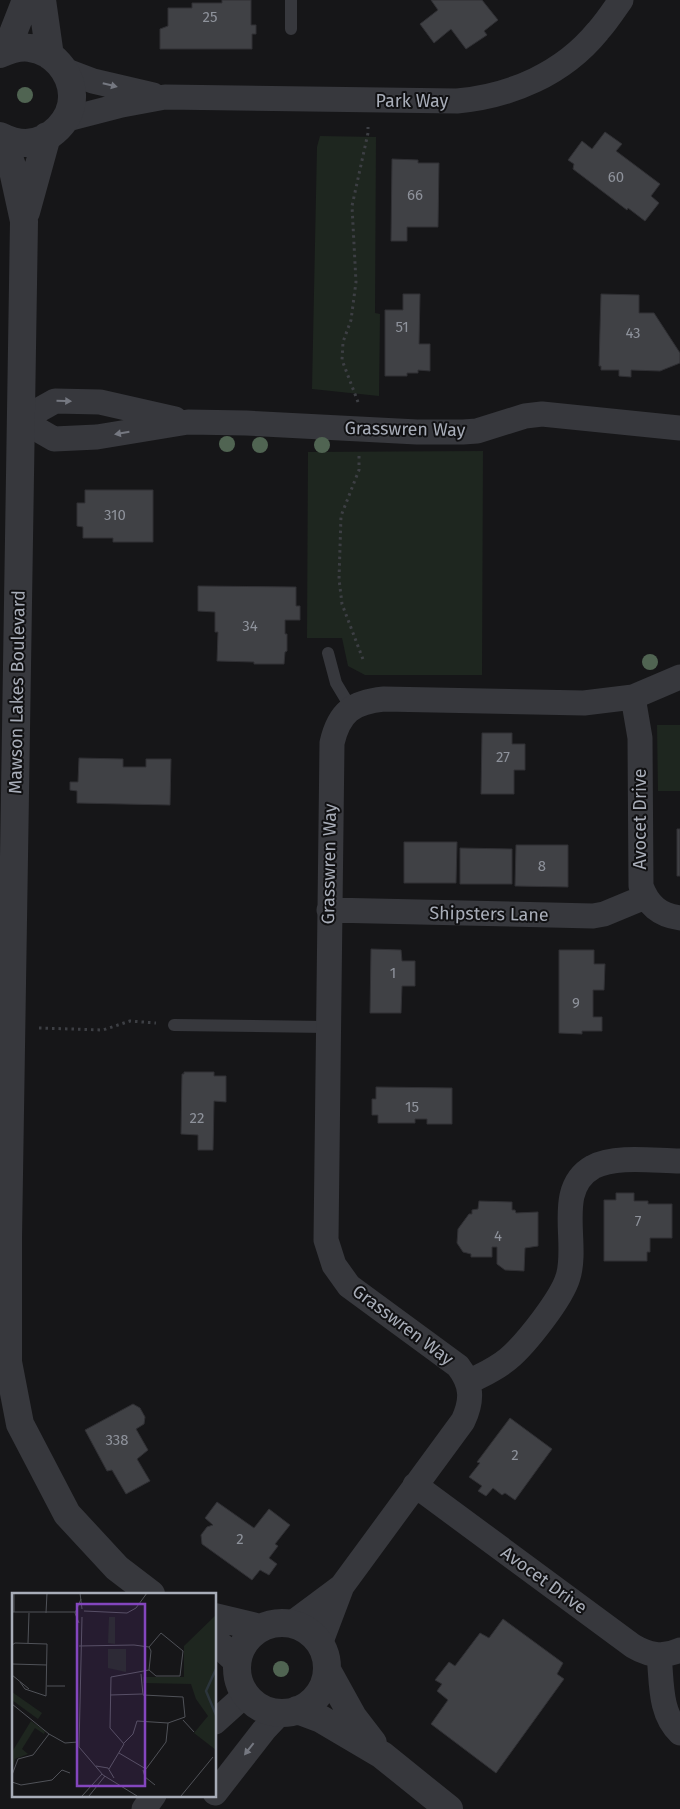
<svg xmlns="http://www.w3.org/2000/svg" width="680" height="1809" font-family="'Fira Sans',sans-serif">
  <rect width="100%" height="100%" fill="#161618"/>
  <!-- green -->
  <path fill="#1e261f" d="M320,136L376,137L375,313L380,314L379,396L312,389L317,147Z
    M483,451L482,675H365L348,666L342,638H307L308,452Z
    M657,725H680V791H658Z"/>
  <!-- building -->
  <path fill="#404145" stroke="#303034" d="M222,0H251V25H256V34H252V49H160V29L168,26V8H192V3H222Z
    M431,0H482L498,20L484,31L487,35L466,49L451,29L434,43L420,24L438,10Z
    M605,132L622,144L616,151L660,184L651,196L659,203L645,221L628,208L627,210L573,169L574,164L568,160L582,141L592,149Z
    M392,159L418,160V163H439L438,227H407V241H391Z
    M403,294H420L419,344H430V371L418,370V373H407V376H385V310H403Z
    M601,294L639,295V313H654L680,353V363L660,371L631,370V377L619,376V370H601V366H599Z
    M85,490H153V542H113V538H83V527L77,526V503H85Z
    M198,586L296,587V606H300V620H285V634H287V651L285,652L284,664H254V662L217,661L218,632H215V612L198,611Z
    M482,733H512V744H525V770H514V794H481Z
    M79,758L123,759V767H146V759H171L170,805L77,803V791L70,790V782H78Z
    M677,829H680V876H677Z
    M404,842H457L456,883H404Z
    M516,845H568V887L515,886Z
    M460,848L512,849V884H460Z
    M371,949L401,950L402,961H415V986H402L401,1013H370Z
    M559,950H594V964H605L604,990H593V1017H602V1031H582V1034L559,1033Z
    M184,1072H214V1076H226V1102L214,1101L213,1150H198V1135L181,1134L182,1074H184Z
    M376,1087L452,1088V1124H427V1119H415V1123H378V1115H372V1099H376Z
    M616,1193H634V1201H648V1204H672V1238H650V1252H647V1261H604V1200H616Z
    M479,1201L512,1202V1210H515L516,1213L538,1212V1246L525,1248L524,1271L505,1270L497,1264V1247H492V1257H471V1254L463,1252L457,1243L458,1229L469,1214H472V1210L478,1209Z
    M133,1404L140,1408L145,1417L144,1424L136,1429L148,1450L137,1459L150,1481L126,1494L112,1470L107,1471L85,1430Z
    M510,1418L552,1449L515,1500L505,1493L502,1495L493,1488L486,1496L478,1491L482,1486L469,1477L480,1463L477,1462Z
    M217,1502L254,1528L269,1509L290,1525L275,1544L278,1546L269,1558L277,1564L269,1575L260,1570L252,1580L202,1544L201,1535L207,1527L213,1525L205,1518Z
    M503,1619L563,1663L557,1674L564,1679L496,1773L431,1724L448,1700L437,1691L442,1684L435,1680L449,1662L455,1666L480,1633L489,1638Z"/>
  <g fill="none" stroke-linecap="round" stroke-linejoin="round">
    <!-- path -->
    <path stroke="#3d3f44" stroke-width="3" stroke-dasharray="2.5 4" stroke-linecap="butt" d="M358,402L342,360L343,342L351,320L356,282L352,206L368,133V127
      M359,456V470L341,516L339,579L342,604L364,662
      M39,1028L103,1030L130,1021L156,1023"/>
    <!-- service -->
    <path stroke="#37383d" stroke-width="12" d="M291,29V0
      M328,653L336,683L351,708
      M174,1025L327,1027"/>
    <!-- minor -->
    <path stroke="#37383d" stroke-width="25" d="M64,70L93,81L153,95
      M64,120L122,105L165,97L457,101C511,96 563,74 598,31C607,21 614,10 621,0
      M21,420L54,439L97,437L188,422L246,423L417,432H463L477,431L525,416L542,414L680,428
      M21,420L55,401L100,402L175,419
      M633,697L640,738L641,886C648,905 659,915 680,918
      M329,910L593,916L604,914L645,897
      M469,1382C482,1375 496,1369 508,1359C526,1344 562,1298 568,1277C579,1242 554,1189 593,1167C616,1155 655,1161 680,1161
      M415,1485L633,1646C648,1655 663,1658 680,1650
      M291,1624L342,1586L463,1421C473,1400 472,1384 458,1366L349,1286L334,1265L326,1240L332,743C339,712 353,702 384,699L584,703L633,697L680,677
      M320,1644L342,1586
      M659,1655C662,1682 659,1713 680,1733
      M215,1722L245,1695
      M215,1793L264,1730L281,1712
      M144,1809L154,1795"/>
    <!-- tertiary -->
    <path stroke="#37383d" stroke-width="28" d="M42,0L50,56
      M6,51L26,0
      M0,54C9,50 19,46 30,48C53,51 71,72 72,95C73,120 50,142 26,143C16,143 8,140 0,136
      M2,137L12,166L24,221L8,1238V1362L20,1424L67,1514L117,1568L151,1594
      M26,212L47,136
      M215,1617L260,1628
      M237 1668a45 45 0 1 1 90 0a45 45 0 1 1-90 0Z
      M215,1641L237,1661
      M327,1670L353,1717L373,1743
      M297,1710L321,1719L382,1755L449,1809"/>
  </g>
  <!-- trees -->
  <g fill="#506452">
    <circle cx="25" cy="95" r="8"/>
    <circle cx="227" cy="444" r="8"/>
    <circle cx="260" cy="445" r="8"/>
    <circle cx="322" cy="445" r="8"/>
    <circle cx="650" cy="662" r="8"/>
    <circle cx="281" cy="1669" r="8"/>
  </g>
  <!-- one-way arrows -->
  <defs><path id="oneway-solid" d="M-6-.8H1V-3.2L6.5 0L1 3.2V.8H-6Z" transform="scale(1.25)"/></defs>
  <g fill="#757881">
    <use href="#oneway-solid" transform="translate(110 85) rotate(14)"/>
    <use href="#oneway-solid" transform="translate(64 401) rotate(2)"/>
    <use href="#oneway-solid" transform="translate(122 433) rotate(170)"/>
    <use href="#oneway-solid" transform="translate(249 1749) rotate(128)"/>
  </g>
  <g text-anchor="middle" stroke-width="4" stroke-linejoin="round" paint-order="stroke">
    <!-- number labels -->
    <g font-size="15" fill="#8e929b">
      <text x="210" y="22">25</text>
      <text x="616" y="182">60</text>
      <text x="415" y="200">66</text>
      <text x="402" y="332">51</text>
      <text x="633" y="338">43</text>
      <text x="115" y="520">310</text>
      <text x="250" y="631">34</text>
      <text x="503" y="762">27</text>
      <text x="542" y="871">8</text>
      <text x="393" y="978">1</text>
      <text x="576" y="1008">9</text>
      <text x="412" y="1112">15</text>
      <text x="197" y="1123">22</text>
      <text x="638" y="1226">7</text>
      <text x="498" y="1241">4</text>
      <text x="117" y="1445">338</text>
      <text x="515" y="1460">2</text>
      <text x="240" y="1544">2</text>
    </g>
    <!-- street labels -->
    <g font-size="18" fill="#a8adb8" stroke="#111113">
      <text x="412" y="107">Park Way</text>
      <text transform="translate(405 429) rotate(1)" y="6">Grasswren Way</text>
      <text transform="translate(17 692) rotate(-89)" y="6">Mawson Lakes Boulevard</text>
      <text transform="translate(640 819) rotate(-90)" y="6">Avocet Drive</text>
      <text transform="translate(329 864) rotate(-89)" y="6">Grasswren Way</text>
      <text transform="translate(489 914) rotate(1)" y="6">Shipsters Lane</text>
      <text transform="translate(403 1325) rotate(37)" y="6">Grasswren Way</text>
      <text transform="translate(544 1580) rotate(36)" y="6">Avocet Drive</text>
    </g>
  </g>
  <!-- overview -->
  <g transform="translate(12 1593)">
    <rect width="204" height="204" fill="#161618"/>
    <path d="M204,22V157L182,140L196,123L184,106L179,91L131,90V84H172V53ZM97,24H103V51L96,50ZM96,56H114V79L96,75ZM0,99L30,120L26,126L0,107ZM19,128L33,138L32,141L23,135L10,156L16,161L3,166L0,177V159Z" fill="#1e261f"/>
    <path fill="none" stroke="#2c353c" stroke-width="2.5" d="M204,76L194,98L204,122"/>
    <path fill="none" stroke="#505258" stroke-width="1" d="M68,0L70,16M72,18L115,20L124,15L135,0M0,19H63M2,19V0M34,20L35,0M70,24L67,154L91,182L125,203M67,30L63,20L69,6M16,50L17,20M0,52L3,50L35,51L34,103L13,96L8,89M67,53L122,52L137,54L139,58L137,77L99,84L98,135L112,151L97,176M0,71L35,72M137,77L144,83H168L171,58L149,40L137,54M0,82L17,96M35,93H53M98,102L130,101M0,111L37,141L53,150L66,149M171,127L182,139M112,150L121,141L125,128L156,130M107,160L134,176L154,149L156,130L173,124L171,104L131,102L129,81M84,173L96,175L102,185M131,177L133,184L143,192M0,182L6,166L21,162L37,141M0,189L9,192L40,187L50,177L58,180M70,203L90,181M77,203L93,183M169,203L201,164"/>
    <path fill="#8446be" fill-opacity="0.15" stroke="#8446be" stroke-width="2.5" d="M65,11H133V193H65Z"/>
    <rect width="204" height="204" fill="none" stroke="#a8adb8" stroke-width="2.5"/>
  </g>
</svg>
